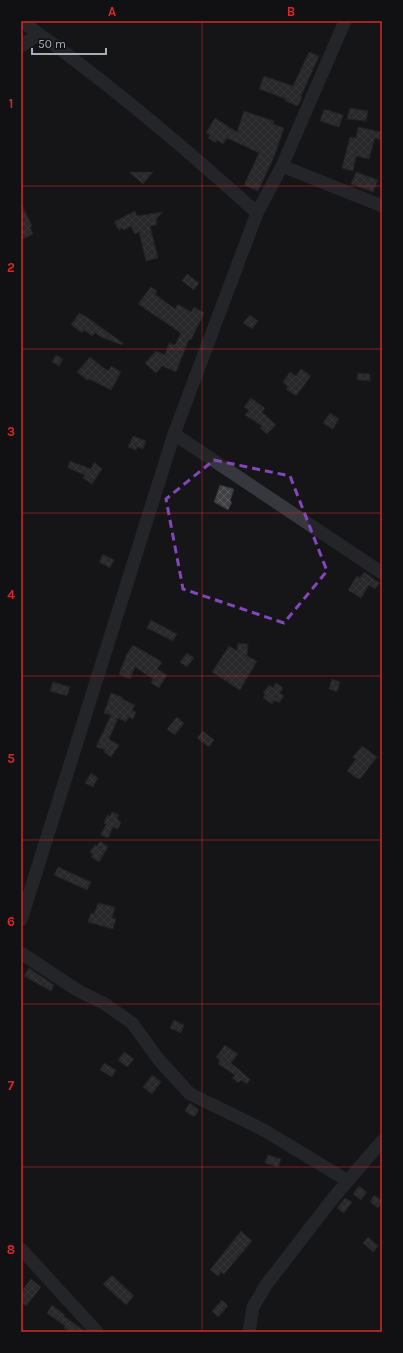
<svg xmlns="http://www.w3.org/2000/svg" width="403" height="1353" font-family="Karla,sans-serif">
  <defs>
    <pattern id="building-cross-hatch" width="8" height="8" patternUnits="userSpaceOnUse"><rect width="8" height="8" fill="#404145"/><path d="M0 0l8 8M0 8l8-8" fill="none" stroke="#595a5e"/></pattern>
  </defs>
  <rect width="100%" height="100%" fill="#161618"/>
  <!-- building -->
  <path fill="url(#building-cross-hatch)" stroke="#303034" d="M309,52L319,56L301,96L302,97L298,106L285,101L286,99L259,89L264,76L293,86Z
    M350,108L368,111L366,121L347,119Z
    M324,109L343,115L339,127L320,121Z
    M244,111L274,121L273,124L284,128L274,157L258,191L244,185L259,153L227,138L223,144L217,140L216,143L208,138L210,135L206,133L215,118L237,132Z
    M358,127L382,132V140L375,138L369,159L356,156L353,171L342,168L350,137L356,138Z
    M129,172H153L143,184Z
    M356,172L378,180L373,192L351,184Z
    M21,203L32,226L30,227L33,234L21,240Z
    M135,211L137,216L163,212L156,219L157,225L150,226L158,258L146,261L139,232L135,234L131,226L124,230L122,228L119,230L114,222Z
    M187,274L199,283L194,290L182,281Z
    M151,287L157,291L155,294L175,309L178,304L191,312L194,307L204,313L191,340L189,339L176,372L162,366L156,373L145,363L156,351L165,355L169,343L175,345L181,333L138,304Z
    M79,313L85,316L123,343L122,345L101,337L95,333L92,336L84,330L82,333L71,325Z
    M250,315L258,321L252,329L243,323Z
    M56,355L63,359L59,366L52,362Z
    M90,357L108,371L111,366L121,372L111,390L89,379L88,381L77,372Z
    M301,369L311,376L296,396L286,389L288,387L283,382L290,372L296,376Z
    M358,373L370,374V381L357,380Z
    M251,398L265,408L262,412L276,425L267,434L260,428L262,426L245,415L249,410L244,407Z
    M330,413L339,419L333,429L323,423Z
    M133,436L146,441L143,449L137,447L136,450L128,447Z
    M70,461L91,469L94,462L102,469L92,484L83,478L85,475L68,468Z
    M220,485L234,489L230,501L232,502L228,510L214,502Z
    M103,554L114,560L110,568L99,562Z
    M364,572L380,583L375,589L369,585L361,598L348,590L357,576L360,578Z
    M151,620L177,634L173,641L147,628Z
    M238,643L248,644L247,656L257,661L240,690L212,672L229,646L237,651Z
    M133,645L162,662L157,669L167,675L159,688L151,683L153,679L135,667L130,679L119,674L127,654Z
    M187,653L194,658L187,667L180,662Z
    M332,679L340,682L337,692L329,689Z
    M53,682L70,687L67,696L50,691Z
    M276,683L283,688L280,693L284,696L279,703L275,700L272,704L263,698L265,694L263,693L269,685L273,688Z
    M111,693L122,697V699L135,705L132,710L136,712L133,719L129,717L126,722L118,718L109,739L119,745L111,757L104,752L105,750L96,747L111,715L104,713Z
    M177,717L184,723L175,735L167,729Z
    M203,731L214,740L209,747L197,738Z
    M362,746L377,757L360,779H358L347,771L356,759L353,757Z
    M91,773L98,778L93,787L85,783Z
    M112,812L119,815L117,819L121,822L118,829L113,827L108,838L101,835L106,824L104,823L107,815L110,816Z
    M100,841L108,847L99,862L91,857L93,854L90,852L95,845L97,846Z
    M58,867L91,882L87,890L54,875Z
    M98,903L115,907L112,918L116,919L113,929L88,922L91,913L94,914Z
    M29,968L54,985L51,991L24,976Z
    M174,1020L184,1025L181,1033L170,1028Z
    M225,1045L238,1054L231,1063L250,1079L247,1084L241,1080L238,1083L232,1078L235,1075L218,1064L220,1060L216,1057Z
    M124,1052L134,1059L127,1067L118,1060Z
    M104,1063L116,1070L112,1077L100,1070Z
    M152,1075L161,1082L152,1094L143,1087Z
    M190,1103L199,1110L194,1117L185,1111Z
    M268,1155L281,1159L278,1167L265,1163Z
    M359,1186L367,1192L361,1200L353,1194Z
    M374,1195L382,1201L378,1208L370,1202Z
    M345,1198L352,1202L344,1213L337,1208Z
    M241,1231L252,1241L224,1274L221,1272L218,1276L210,1270Z
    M368,1237L378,1246L373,1252L363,1243Z
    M112,1275L134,1296L126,1305L103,1284Z
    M31,1279L41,1287L26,1306L21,1302V1292Z
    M222,1300L228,1306L218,1317L212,1311Z
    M52,1305L65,1315L64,1316L86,1332H70L64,1328L65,1326L47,1313Z"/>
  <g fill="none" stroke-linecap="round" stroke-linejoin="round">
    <!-- minor -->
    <path stroke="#37383d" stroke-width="13" d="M21,21C104,79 182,145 257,213
      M21,46L39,34
      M282,166L382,206
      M174,434L382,573
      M21,920L174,434L257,213L282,166L345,21
      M21,953L77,990L105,1004L132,1023L159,1060L190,1094L262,1129L348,1181
      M21,1249L97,1332
      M249,1332L253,1307L266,1285L334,1197L382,1141"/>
  </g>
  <!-- marked area -->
  <path d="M0 0H403V1353H0ZM214,460L290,476L327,571L284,623L183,589L166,499Z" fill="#161618" fill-opacity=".55" fill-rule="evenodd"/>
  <path fill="none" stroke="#8446be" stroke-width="3" stroke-dasharray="8 5" stroke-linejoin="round" d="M214,460L290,476L327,571L284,623L183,589L166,499Z"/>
  <!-- grid -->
  <path fill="none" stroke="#d62828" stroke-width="1" stroke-opacity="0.55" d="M202,21V1332M21,186H382M21,349H382M21,513H382M21,676H382M21,840H382M21,1004H382M21,1167H382"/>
  <!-- border -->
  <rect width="403" height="1353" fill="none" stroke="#111113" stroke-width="44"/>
  <!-- scale -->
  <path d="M32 48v6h74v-6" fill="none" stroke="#a8adb8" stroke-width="2"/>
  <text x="38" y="48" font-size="12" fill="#a8adb8" stroke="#111113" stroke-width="3" paint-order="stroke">50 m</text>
  <rect x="22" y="22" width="359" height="1309" fill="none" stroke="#d62828" stroke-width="1.5"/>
  <g font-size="13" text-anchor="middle" font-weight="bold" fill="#d62828">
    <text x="112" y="16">A</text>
    <text x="291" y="16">B</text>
    <text x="11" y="108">1</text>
    <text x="11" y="272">2</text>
    <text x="11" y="436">3</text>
    <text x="11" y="599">4</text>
    <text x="11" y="763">5</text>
    <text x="11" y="926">6</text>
    <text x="11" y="1090">7</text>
    <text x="11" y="1254">8</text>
  </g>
</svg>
